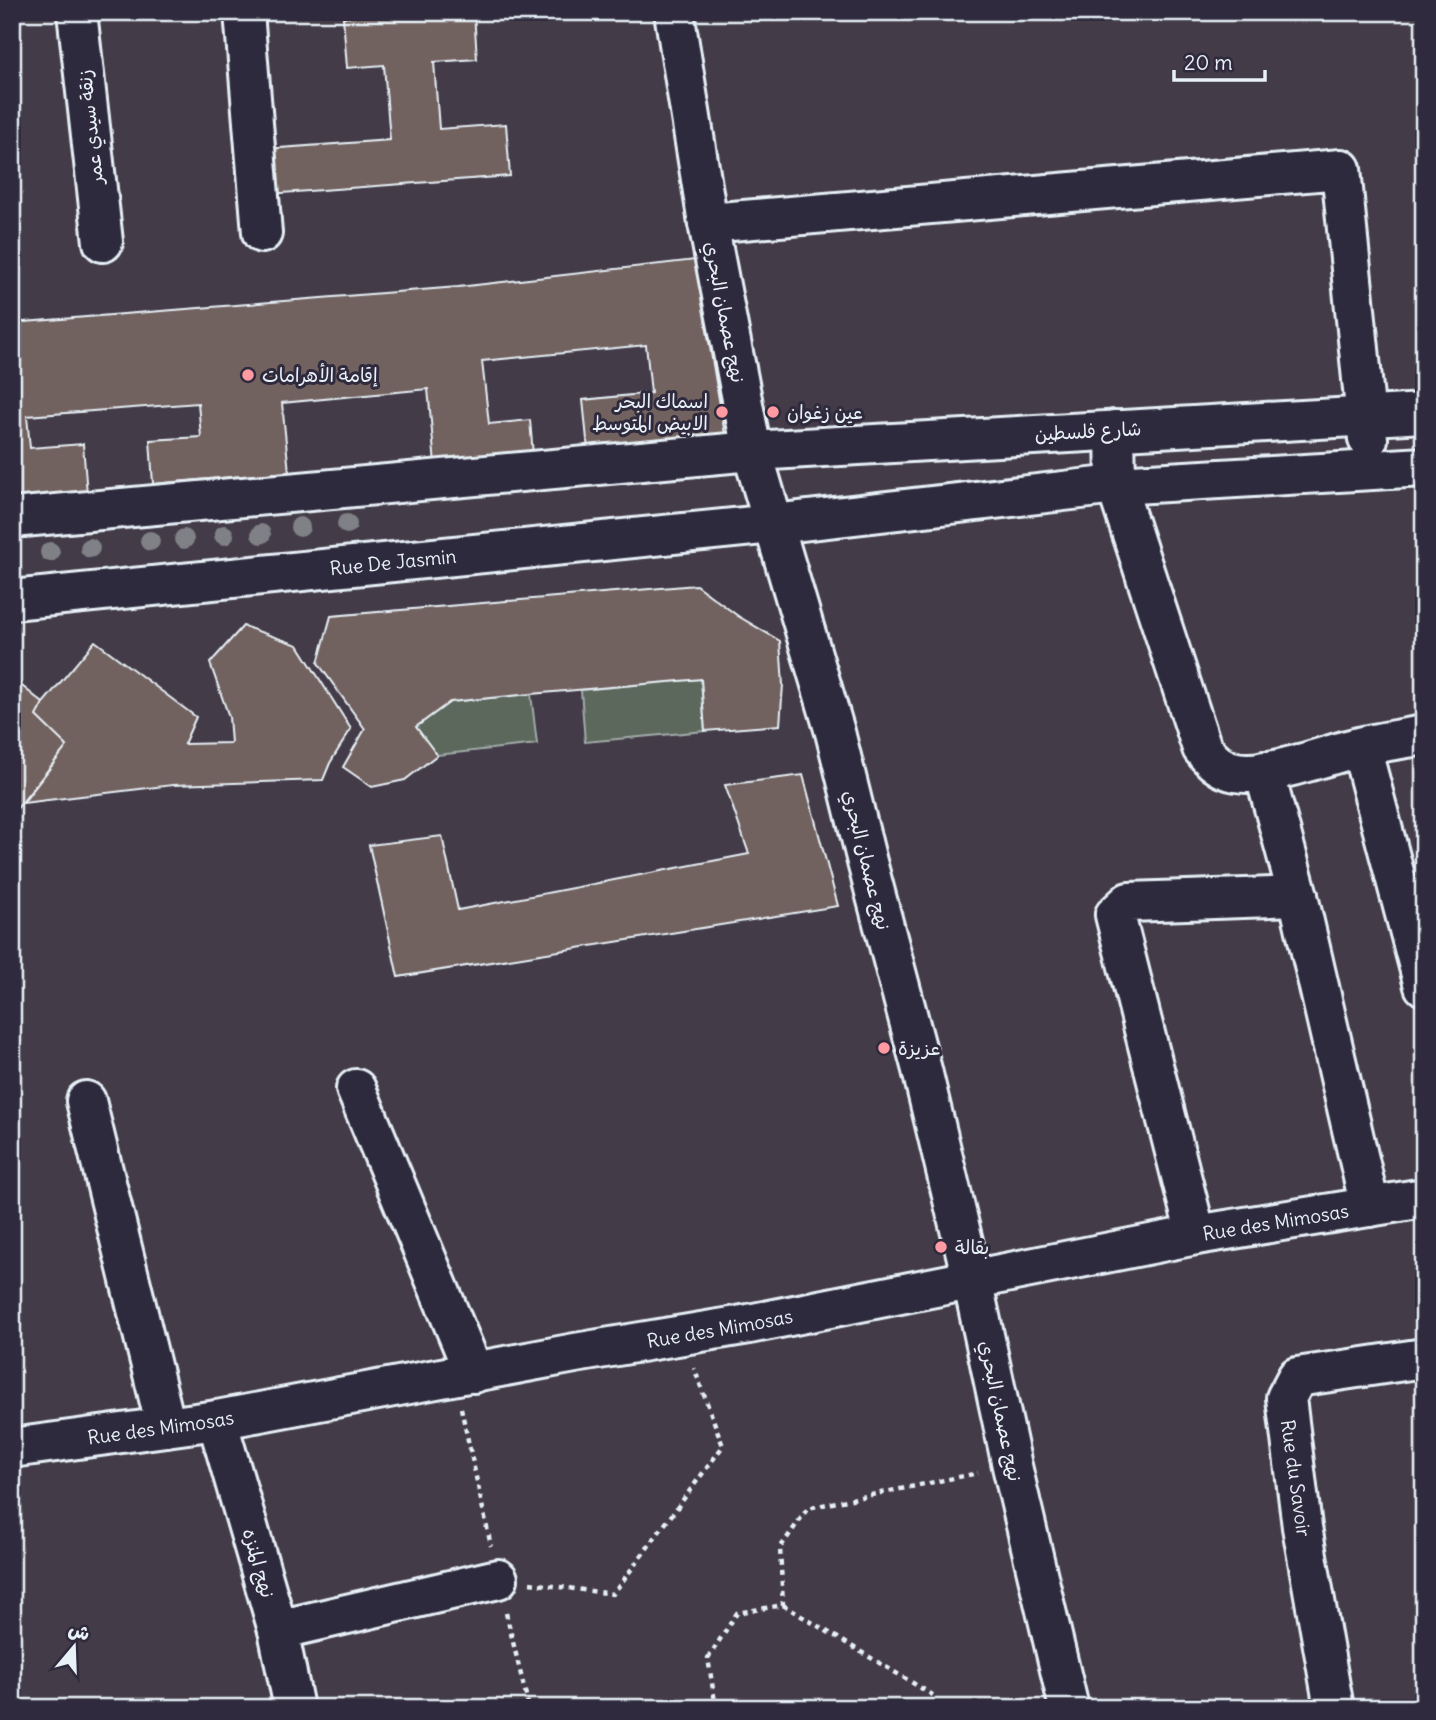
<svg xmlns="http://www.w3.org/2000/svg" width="1436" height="1720" font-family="Delius,'Playpen Sans Arabic',sans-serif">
  <rect width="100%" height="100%" fill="#433b47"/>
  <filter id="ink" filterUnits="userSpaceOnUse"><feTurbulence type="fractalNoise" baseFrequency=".0143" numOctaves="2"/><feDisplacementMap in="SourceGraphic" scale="14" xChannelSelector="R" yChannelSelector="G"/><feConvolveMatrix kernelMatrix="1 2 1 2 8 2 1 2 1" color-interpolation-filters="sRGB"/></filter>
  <g filter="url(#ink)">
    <!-- green -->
    <path fill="#5b675c" stroke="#a2acaa" stroke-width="2" d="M701,679L705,731L585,742L581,690Z
      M531,694L537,744L437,755L416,727L450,702Z"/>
    <!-- building -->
    <path fill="#72625f" stroke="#e8f1f8" stroke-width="2" d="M406,12H474L477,59L434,62L439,129L506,124L510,176L269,194L266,149L390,140L384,65L347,68L343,17Z
      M695,260L725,434L588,450L583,400L651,393L646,345L482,361L489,424L530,420L533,455L435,464L428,389L282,403L289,472L153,484L150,440L201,437L198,403L27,416L30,448L83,444L87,494L12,500V323L458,287Z
      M696,585L738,616L780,641L783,685L780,725L705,731L701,679L531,694L450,702L416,727L437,755L405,780L372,787L343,767L365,729L318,663L331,616Z
      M243,626L298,645L351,729L330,763L323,780L173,785L23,803L67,746L36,716L43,703L95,641L196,717L184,744L231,743L229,717L210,663Z
      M12,678L43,703L36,716L67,746L12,815Z
      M803,775L838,906L398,977L369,845L442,836L458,910L749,854L725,785Z"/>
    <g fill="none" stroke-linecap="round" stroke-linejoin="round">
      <defs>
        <g id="minor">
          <path d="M77,12L103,242"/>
          <path d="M244,12L262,233"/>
          <path d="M674,12L708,223L752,451L835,732L867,862L922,1070L972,1279L1012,1466L1069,1708"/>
          <path d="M708,223L1341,169L1368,439"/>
          <path d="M1115,430L1116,485L1202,748C1212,761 1220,769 1236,772C1268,778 1326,755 1359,747C1380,742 1402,739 1424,735"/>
          <path d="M12,518L752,451L1424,413"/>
          <path id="s1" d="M12,600L774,524L1116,485L1424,467"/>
          <path d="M1361,747L1424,986"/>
          <path d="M1264,771L1298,896L1370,1207"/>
          <path d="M356,1089L474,1373"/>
          <path d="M86,1101L166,1427"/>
          <path d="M1196,1235L1115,915L1129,902L1298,896"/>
          <path d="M217,1420L278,1630L294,1708"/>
          <path id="s2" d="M12,1448L217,1420L575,1353L749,1324L1196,1235L1424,1198"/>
          <path d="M278,1630L498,1579"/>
          <path d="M1334,1708L1302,1527L1286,1398L1297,1377L1424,1358"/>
        </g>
      </defs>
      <!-- minor casing -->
      <use href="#minor" stroke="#e8f1f8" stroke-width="44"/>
      <!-- path -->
      <path stroke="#e8f1f8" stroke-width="4.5" stroke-dasharray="5 5" stroke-linecap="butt" d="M461,1408L491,1546
        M530,1583L613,1594L723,1446L694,1368
        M783,1605L936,1697
        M506,1613L529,1708
        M716,1708L708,1658L737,1613L783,1605L780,1548L808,1508L978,1473"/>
      <!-- minor -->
      <use href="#minor" stroke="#2f2a3d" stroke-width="38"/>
    </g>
    <!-- trees -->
    <g fill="#7f8186">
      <circle cx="347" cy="524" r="10"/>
      <circle cx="300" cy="527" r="10"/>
      <circle cx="261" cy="534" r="10"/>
      <circle cx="224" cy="535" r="10"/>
      <circle cx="184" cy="539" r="10"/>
      <circle cx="150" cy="541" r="10"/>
      <circle cx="90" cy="548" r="10"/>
      <circle cx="50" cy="552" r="10"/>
    </g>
  </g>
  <!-- markers -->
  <g fill="#ff9aa2" stroke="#2f2a3d" stroke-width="2.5">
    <circle cx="248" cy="375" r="7"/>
    <circle cx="722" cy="412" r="7"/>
    <circle cx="773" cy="412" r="7"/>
    <circle cx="884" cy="1048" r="7"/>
    <circle cx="941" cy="1247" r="7"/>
  </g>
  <g text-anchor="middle" stroke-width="6" stroke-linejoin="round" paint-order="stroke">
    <!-- street labels -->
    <g font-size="19" fill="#e8f1f8" stroke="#2f2a3d">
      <text transform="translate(90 127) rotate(-96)" y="7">زنقة سيدي عمر</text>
      <text transform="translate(725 312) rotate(79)" y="7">نهج عصمان البحري</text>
      <text transform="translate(1088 431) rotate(-3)" y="7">شارع فلسطين</text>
      <text dy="7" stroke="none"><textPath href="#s1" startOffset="383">Rue De Jasmin</textPath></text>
      <text transform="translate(867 860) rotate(76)" y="7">نهج عصمان البحري</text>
      <text dy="7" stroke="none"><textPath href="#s2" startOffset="1284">Rue des Mimosas</textPath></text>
      <text dy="7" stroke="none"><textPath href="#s2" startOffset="718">Rue des Mimosas</textPath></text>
      <text transform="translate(1001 1411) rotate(78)" y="7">نهج عصمان البحري</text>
      <text dy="7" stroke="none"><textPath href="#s2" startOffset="150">Rue des Mimosas</textPath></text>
      <text transform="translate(1296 1478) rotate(82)" y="7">Rue du Savoir</text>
      <text transform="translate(259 1563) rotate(74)" y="7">نهج المنزه</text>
    </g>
    <!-- poi labels -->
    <g font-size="19" fill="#e8f1f8" stroke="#2f2a3d" text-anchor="start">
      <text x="262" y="382">إقامة الأهرامات</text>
      <text x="708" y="408" text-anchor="end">اسماك البحر<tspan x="708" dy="22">الابيض المتوسط</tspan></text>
      <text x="787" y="419">عين زغوان</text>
      <text x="898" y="1055">عزيزة</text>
      <text x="955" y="1254">بقالة</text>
    </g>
  </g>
  <!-- margin -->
  <rect width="1436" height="1720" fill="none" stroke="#2f2a3d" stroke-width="42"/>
  <rect x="21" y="21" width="1394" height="1678" fill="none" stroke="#e8f1f8" stroke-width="2.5" filter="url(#ink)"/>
  <!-- north arrow -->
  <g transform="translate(74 1647) rotate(19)" stroke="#2f2a3d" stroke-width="5" paint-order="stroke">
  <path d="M0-5L12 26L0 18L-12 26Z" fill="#e8f1f8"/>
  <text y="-10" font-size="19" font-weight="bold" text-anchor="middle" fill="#e8f1f8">ش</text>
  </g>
  <!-- scale -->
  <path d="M1174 70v10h91v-10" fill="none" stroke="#e8f1f8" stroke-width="3.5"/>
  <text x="1184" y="70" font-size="21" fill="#e8f1f8" stroke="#2f2a3d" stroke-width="5" paint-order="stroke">20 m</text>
</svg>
